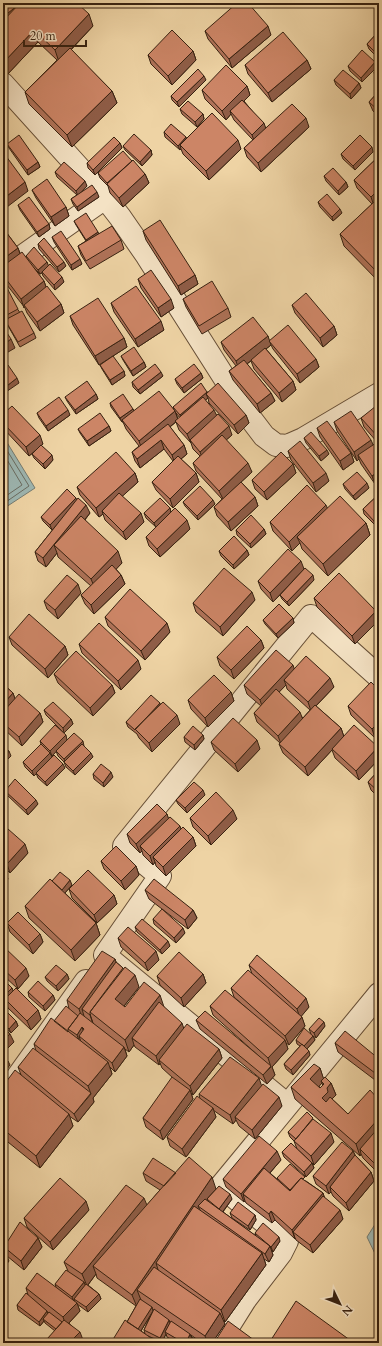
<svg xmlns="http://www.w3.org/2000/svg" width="382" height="1346" font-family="Cardo,serif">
  <rect width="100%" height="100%" fill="#eed3a4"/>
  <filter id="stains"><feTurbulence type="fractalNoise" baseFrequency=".005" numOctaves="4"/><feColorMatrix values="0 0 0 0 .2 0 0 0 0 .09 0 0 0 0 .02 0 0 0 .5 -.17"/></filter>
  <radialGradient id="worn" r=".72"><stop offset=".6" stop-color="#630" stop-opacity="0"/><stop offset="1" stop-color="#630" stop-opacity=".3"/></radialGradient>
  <!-- water -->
  <path fill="#9db6b1" stroke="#757b71" d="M3,436L35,488L3,509Z
    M379,1218V1262L367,1237Z"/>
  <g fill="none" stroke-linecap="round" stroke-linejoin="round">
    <!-- shore -->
    <path stroke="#6a6c61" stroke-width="1" d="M3,444L29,486L3,504
      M3,453L22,485L3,498"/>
    <defs>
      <path id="minor" d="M3,84L99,190L120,217L147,256L248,415L264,436L276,445L287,446L303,439L379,394
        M3,270L105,198
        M105,955L160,876L124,846L311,616L379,677
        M112,961L285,1103
        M3,1097L86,981
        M218,1343L245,1300L281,1253L287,1241L221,1186L379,994"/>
    </defs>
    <!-- minor casing -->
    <use href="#minor" stroke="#664e36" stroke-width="24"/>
    <!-- minor -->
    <use href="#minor" stroke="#f4e2c4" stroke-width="22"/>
  </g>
  <!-- wall -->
  <path fill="#af7258" stroke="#382211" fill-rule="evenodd" d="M3,3L18,5L93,26L71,50L112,91L117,103L72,147L29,104L25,92L57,60L38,42L5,77L3,75Z
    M205,31L271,35L232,68L208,39Z
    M379,31V59L369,49L367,44Z
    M193,51L196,60L172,85L151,64L148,55Z
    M307,60L311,69L272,102L248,74L245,65Z
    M375,62L377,67L362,82L350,71L348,66Z
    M379,67V81L375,77L374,72Z
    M206,80L179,107L172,100L171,96Z
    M334,80L359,83L361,88L351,99L336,85Z
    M247,86L250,95L244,101L266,128L309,127L261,172L247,157L244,148L253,140L234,120L231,114L226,120L205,99L202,90Z
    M379,91V117L373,111L369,102Z
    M180,109L203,114L204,119L197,127L182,114Z
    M164,132L186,137V139L241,149L209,180L183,154L181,149L180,150L165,137Z
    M120,143L122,148L95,175L88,168L87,163Z
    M7,144L38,162L40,167L28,175L9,148Z
    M123,146L151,150L152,155L142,166L125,150Z
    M373,152L355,170L343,159L341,154Z
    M379,156V201L377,203L379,205V282L344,246L340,234L372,204L357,188L354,180Z
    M132,162L145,174L149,183L123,207L110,193L108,186L100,178L98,173Z
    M55,172L87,186L80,193L99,197L78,211L73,204L71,199L77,195L57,177Z
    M324,176L346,182L348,187L339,195L326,181Z
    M32,190L66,207L69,216L55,226L36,198Z
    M318,202L342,213L333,221L320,207Z
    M18,205L49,224L50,229L39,237L20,210Z
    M74,221L99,234L121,240L124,249L90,269L81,255L78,246L86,241L76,225Z
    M3,228L18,248L20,253L26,258V256L47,262L48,266L64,282L55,290L43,276L42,273L40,274L33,267L44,281L46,287L61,304L64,313L40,331L27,313L25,308L3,280Z
    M143,231L195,275L198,284L181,295L146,240Z
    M52,237L82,264L72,270L54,242Z
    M38,244L66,266L59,272L39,249Z
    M138,279L174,308L161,317L141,288Z
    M3,288L34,333L36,338L20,347L7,324L6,321L4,322L3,321Z
    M183,299L228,308L231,317L202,334L186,307Z
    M111,303L164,330L138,347L114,312Z
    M292,305L334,326L337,335L323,347L295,313Z
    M70,316L124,338L127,347L99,365L73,325Z
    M268,336L269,341L316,359L319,367L300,383L273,349L271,345L266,349L293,381L296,390L282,402L254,369L251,361L247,364L271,393L275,401L260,413L233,380L229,371L236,366L224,350L221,342Z
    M121,356L144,362L146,367L133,376L123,360Z
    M100,365L124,371L125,376L112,385L102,369Z
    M201,373L203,378L184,393L177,384L175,379Z
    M163,376L140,394L133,387L132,382Z
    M207,392H208L246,415L249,423L238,434L209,403L208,398L205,400L217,416L232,435L226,440L252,472L241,482L255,497L258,506L231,531L217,516L214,507L222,499L196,471L193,463L200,456L193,449L191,443L179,430L176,422L170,427L184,445L187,454L181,459L196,473L199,482L173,508L156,490L152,482L173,461L164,449L140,468L135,461L132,452L139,446L126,429L123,422H122L111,407L110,403L133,409L134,411L174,410L173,407ZM176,413L180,418L178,419Z
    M96,394L98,399L76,414L67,401L65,397Z
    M379,409V481L375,484L361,464L359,459L357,461L337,431L334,422L373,445L377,442L364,427L361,418Z
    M3,412L4,414L43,444L41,445L53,460L45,469L34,458L32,454L34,452L29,456L3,428Z
    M37,413L70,415L48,431L39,418Z
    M109,426L111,431L89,446L80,433L78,429Z
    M317,428L351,453L354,462L343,470L320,437Z
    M304,438L329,454L321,461L306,443Z
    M288,451L329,481L316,492L291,460Z
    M293,464L296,473L267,500L255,489L252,480Z
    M135,473L138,482L122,496L144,522L126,540L105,520L103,514L99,517L80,495L77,487Z
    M343,484L369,488L355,500L345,489Z
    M379,494V523L376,526L364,514L363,509Z
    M77,500L90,513L85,520L122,563L116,569L121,575L125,584L94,614L85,604L81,595L91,586L58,557L57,553L46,567L38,561L35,552L58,523L52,530L43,521L41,517Z
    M183,502L215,504L198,520L185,506Z
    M170,508L171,512L190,529L160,557L149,546L146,537L156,527L146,518L144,513Z
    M327,508L366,523L370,535L328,576L302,549L300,543L292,551L273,531L270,522Z
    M264,529L266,534L251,548L237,535L236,530Z
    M247,550L249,555L234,569L221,556L219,551Z
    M304,569L314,580L289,606L282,599L280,595L273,602L261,589L258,581Z
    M81,593L58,619L47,609L44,601Z
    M314,598L376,611L379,620L355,644L317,607Z
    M255,600L223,636L196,612L193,603Z
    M105,617L170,632L145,660L108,626Z
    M293,618L294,623L278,638L265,624L263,620Z
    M9,637L65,646L68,655L48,678L12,645Z
    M261,640L264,648L234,679L220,666L217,657Z
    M79,644L141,669L121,690L82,653Z
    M294,669L334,687L316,706L341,728L344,737L378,747L379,749V759L359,780L335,758L332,750L308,776L283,753L279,744L280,743L257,722L254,713L261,706L247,694L244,685ZM286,685L287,689L310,710L303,718L279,692Z
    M54,674L112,685L115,693L93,716L58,683Z
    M3,684L13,693L15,699L40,713L43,722L22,746L3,728Z
    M379,690V734L375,738L351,715L348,706Z
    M231,692L234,701L208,727L191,709L188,700Z
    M160,705L180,724L152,752L139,738L137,734L128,727L126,722Z
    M44,710L71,719L73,724L64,733L46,715Z
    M203,735L204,739L195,750L185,742L184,737Z
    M67,740L84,746L93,757L75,775L66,767L64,762L58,756L56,751L52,756L50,754L52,757L34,776L25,767L23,762L41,744L40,741Z
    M211,742L260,749L238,772L214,750Z
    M65,768L47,786L38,778L36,773Z
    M379,770V798L371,790L368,782Z
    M93,774L113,777L104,787L94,779Z
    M5,791L38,804L28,815L7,795Z
    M205,795L187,813L178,804L176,800Z
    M167,814L168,818L181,829L193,837L196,846L166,876L156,866L155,862L153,865L143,855L142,851L140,853L130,843L127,834Z
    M190,818L237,819L211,845L193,827Z
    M3,835L28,853L10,873L3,866Z
    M101,861L136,866L139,875L125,890L104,869Z
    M52,881L72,885L65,893L96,923L100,935L75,961L29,918L25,906Z
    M69,889L114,895L117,904L97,923L72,898Z
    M145,890L193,910L197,918L188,929L149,899Z
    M153,919L185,933L176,943L154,924Z
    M7,923L40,934L43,942L33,954L10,932Z
    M135,927L170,946L162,954L137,932Z
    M118,938L159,960L148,971L121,947Z
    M3,946L29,976L18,989L3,975Z
    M115,959L116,962L123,968L139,987L124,1006L125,1007H164L184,1028L219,1049L222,1058L193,1095L191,1093L193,1099L163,1140L146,1127L143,1118L173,1078L162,1068L160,1063L159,1065L135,1047L134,1045L129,1052L125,1049L127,1056L115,1072L110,1067L112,1074L93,1098L94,1102L78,1122L69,1116L73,1126L40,1168L3,1138V1086L21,1075L18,1067L36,1051L34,1044L54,1021L69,1009L67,1000Z
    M249,965L309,1007L301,1016L305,1026L289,1045L286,1043L288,1049L272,1067L275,1075L267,1084L200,1029L196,1020L261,1058L213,1015L210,1006L252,1013L234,997L231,988L252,974Z
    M67,974L69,979L58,991L47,981L45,977Z
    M203,974L206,983L184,1007L160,985L157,976Z
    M3,979L12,988L13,991L38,1010L41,1019L31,1030L8,1008L5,1001L4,1002L3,1001Z
    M28,992L53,995L55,1000L45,1011L29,997Z
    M3,1008L16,1021L18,1026L11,1033L3,1026Z
    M325,1026L316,1038L313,1036L315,1040L307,1049L310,1055L293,1075L286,1069L284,1064L300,1046L297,1044L296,1040L311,1034L309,1029Z
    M335,1043L379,1059V1083L338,1052Z
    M320,1068L323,1078L331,1083L336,1095L332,1099L348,1114L379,1100V1174L363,1158L361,1154L360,1156L295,1099L291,1087ZM322,1083L323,1086L320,1088L319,1086Z
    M261,1086L282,1106L255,1139L239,1126L236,1120L233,1124L213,1110L216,1117L186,1157L170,1146L167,1137L200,1099L199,1094Z
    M314,1120L334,1142L314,1165L298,1150L312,1163L314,1168L306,1177L284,1157L282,1152L297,1149L294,1141L290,1137L288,1132Z
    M353,1151L355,1155L371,1172L374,1181L349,1211L333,1196L331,1192L329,1194L316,1184L313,1176Z
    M281,1160L270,1173L278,1180L277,1178L306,1181L323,1193L324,1197L343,1219L313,1253L296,1240L295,1238V1239L275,1220L272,1223L246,1203L245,1201L244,1202L226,1187L223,1179Z
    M143,1173H176L216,1189L232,1199L223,1212L256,1236L255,1233L280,1241L273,1252L271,1250L273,1255L269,1262L264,1259L266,1265L225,1322L223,1321L225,1324L212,1343H202L191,1335L192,1338L201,1343H178L167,1337L166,1334L162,1342L148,1336L153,1343H112V1341L127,1322L136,1306L97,1278L96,1274L88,1285L99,1294L101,1299L88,1312L77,1304L80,1311L69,1323L83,1340L81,1343H48L47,1339L55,1331L45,1323L44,1321L40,1326L18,1310L17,1305L28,1295L26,1288L56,1287L55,1284L68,1271L64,1262L147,1205L160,1190L146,1181ZM151,1314L144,1330L145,1334L141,1331Z
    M89,1210L53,1250L27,1227L24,1218Z
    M230,1213L255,1215L256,1220L250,1230L232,1218Z
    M38,1238L42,1247L24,1270L7,1256L4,1247Z"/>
  <!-- shaded-wall -->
  <path fill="#8f5d47" stroke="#382211" d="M18,5L3,28V17Z
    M89,14L93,26L59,62L55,50Z
    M268,26L271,35L232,68L229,59Z
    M34,30L38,42L5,77L3,70V63Z
    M193,51L196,60L172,85L168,76Z
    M307,60L311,69L272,102L268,93Z
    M375,62L377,67L362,82L361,78Z
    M204,76L206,80L179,107L177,102Z
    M359,83L361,88L351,99L350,94Z
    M247,86L250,95L232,113L230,111L231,114L226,120L222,111Z
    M112,91L117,103L72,147L67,135Z
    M3,99L5,105L3,107Z
    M203,114L204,119L197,127L195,122Z
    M306,118L309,127L261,172L258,163Z
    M264,123L267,132L255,143L252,135Z
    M186,137L187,142L180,145L181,149L180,150L178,146Z
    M238,140L241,149L209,180L206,171Z
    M120,143L122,148L95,175L93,170Z
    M372,147L373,152L355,170L353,166Z
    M151,150L152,155L142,166L140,162Z
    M38,162L40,167L28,175L27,170Z
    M145,174L149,183L123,207L119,198Z
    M85,181L87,186L78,196L76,191Z
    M25,182L28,191L3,210V199Z
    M346,182L348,187L339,195L338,191Z
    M379,189V201L374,206L371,197Z
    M97,192L99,197L78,211L77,207Z
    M66,207L69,216L55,226L51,217Z
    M340,209L342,213L333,221L332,217Z
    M49,224L50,229L39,237L37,232Z
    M98,232L100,236L88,244L86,240Z
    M18,248L21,257L3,270V259Z
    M80,259L82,264L72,270L71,265Z
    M47,262L49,267L40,274L38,270Z
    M64,262L66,266L59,272L57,267Z
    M195,275L198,284L181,295L178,286Z
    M62,277L64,282L55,290L54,285Z
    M44,281L47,290L24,305V308L21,299Z
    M171,299L174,308L161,317L158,308Z
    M61,304L64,313L40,331L37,322Z
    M161,321L164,330L138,347L135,339Z
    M334,326L337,335L323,347L320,338Z
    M268,336L271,345L239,370L236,361Z
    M124,338L127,347L99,365L95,356Z
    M11,339L15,348L3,355V345Z
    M316,359L319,367L300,383L297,374Z
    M144,362L146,367L133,376L131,371Z
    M124,371L125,376L112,385L110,380Z
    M161,372L163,376L140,394L138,390Z
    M201,373L203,378L184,393L182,388Z
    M17,378L19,383L3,394V389Z
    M293,381L296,390L282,402L279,393Z
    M207,392L209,396L206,394L208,398L182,420L180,415Z
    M271,393L275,401L260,413L257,404Z
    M96,394L98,399L76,414L75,410Z
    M133,409L135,414L122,422L120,418Z
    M68,410L70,415L48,431L46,426Z
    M214,410L218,418L190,440L191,443L187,434Z
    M175,411L178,420L142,450L139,441Z
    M246,415L249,423L238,434L234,425Z
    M109,426L111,431L89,446L87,441Z
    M229,426L232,435L203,460L200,452Z
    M40,435L43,444L29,456L26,447Z
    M161,440L164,449L140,468L137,459Z
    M371,440L375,449L358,455L359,459L357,461L354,452Z
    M184,445L187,454L175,464L172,455Z
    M327,450L329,454L321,461L319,456Z
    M351,453L354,462L343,470L340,461Z
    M52,455L53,460L45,469L43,464Z
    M248,463L252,472L223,499L219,491Z
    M293,464L296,473L267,500L264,492Z
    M379,471V481L375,484L372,476Z
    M135,473L138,482L104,513L102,511L103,514L99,517L96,508Z
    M196,473L199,482L173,508L170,499Z
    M326,473L329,481L316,492L313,483Z
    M367,483L369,488L355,500L353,496Z
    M255,497L258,506L231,531L228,522Z
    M76,498L78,503L52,530L50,525Z
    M213,500L215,504L198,520L197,516Z
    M86,505L90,513L60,550L54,545L57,553L46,567L43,558Z
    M326,505L330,514L297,537L300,543L292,551L289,542Z
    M170,508L171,513L156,528L154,523Z
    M141,513L144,522L126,540L123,532Z
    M379,516V523L376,526L374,521Z
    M187,520L190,529L160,557L157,549Z
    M366,523L370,535L328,576L323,564Z
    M264,529L266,534L251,548L250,544Z
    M247,550L249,555L234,569L233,565Z
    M118,551L122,563L96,591L91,579Z
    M301,561L304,569L273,602L270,593Z
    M121,575L125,584L94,614L91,605Z
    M313,575L314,580L289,606L287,602Z
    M78,584L81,593L58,619L55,610Z
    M252,592L255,600L223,636L220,627Z
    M376,611L379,620L355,644L352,636Z
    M293,618L294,623L278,638L276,634Z
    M167,623L170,632L145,660L141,651Z
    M261,640L264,648L234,679L231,670Z
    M65,646L68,655L48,678L45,669Z
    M138,660L141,669L121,690L118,681Z
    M293,665L296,674L284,680L286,685L263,709L260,700Z
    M330,678L334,687L311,711L308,702Z
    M112,685L115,693L93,716L90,708Z
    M231,692L234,701L208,727L205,718Z
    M13,693L16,702L3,717V704Z
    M160,703L161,708L136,730Z
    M300,712L303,720L281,744L278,736Z
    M40,713L43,722L22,746L19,737Z
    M177,715L180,724L152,752L149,743Z
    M71,719L73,724L64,733L63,728Z
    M379,722V734L375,738L372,729Z
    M341,728L344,737L308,776L305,767Z
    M66,735L67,740L52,756L50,751Z
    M203,735L204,739L195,750L194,745Z
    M257,740L260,749L238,772L235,764Z
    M83,741L84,746L66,764L64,759Z
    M378,747L379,749V759L359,780L356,771Z
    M9,751L11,756L3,764V758Z
    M50,753L52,757L34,776L32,771Z
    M91,753L93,757L75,775L73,771Z
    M63,764L65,768L47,786L45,782Z
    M111,772L113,777L104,787L103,783Z
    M203,790L205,795L187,813L185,808Z
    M36,800L38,804L28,815L26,810Z
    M233,810L237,819L211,845L208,836Z
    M167,814L170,823L140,846L142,851L140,853L136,844Z
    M180,826L183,835L153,857L155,862L153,865L150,856Z
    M193,837L196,846L166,876L163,867Z
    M25,844L28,853L10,873L7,864Z
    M136,866L139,875L125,890L121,881Z
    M5,871L8,879L3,885V872Z
    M70,880L72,885L63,895L61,891Z
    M114,895L117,904L97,923L94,915Z
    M193,910L197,918L188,929L185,920Z
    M96,923L100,935L75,961L71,950Z
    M183,928L185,933L176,943L174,938Z
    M40,934L43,942L33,954L29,945Z
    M168,941L170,946L162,954L160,950Z
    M156,951L159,960L148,971L145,963Z
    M115,959L118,968L82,1009L84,1016L82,1018L79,1009Z
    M26,968L29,976L18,989L15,980Z
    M67,974L69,979L58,991L56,986Z
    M203,974L206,983L184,1007L181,998Z
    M135,975L139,987L120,1011L115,999Z
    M12,988L14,993L5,999V1001L4,1002L3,997Z
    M53,995L55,1000L45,1011L43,1006Z
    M160,995L164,1007L137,1042L132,1038L134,1045L129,1052L125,1040Z
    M306,998L309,1007L300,1018L297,1009Z
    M38,1010L41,1019L31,1030L27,1021Z
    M90,1014L93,1023V1024L90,1015Z
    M302,1017L305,1026L289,1045L285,1036Z
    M16,1021L18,1026L11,1033L9,1029Z
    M324,1022L325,1026L316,1038L314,1033Z
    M182,1023L185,1032L159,1060L160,1063L159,1065L156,1056Z
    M82,1027L85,1036H79L81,1042L80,1043L77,1035Z
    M10,1034L14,1042L3,1053V1041Z
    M313,1036L315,1040L306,1050L304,1046Z
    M285,1040L288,1049L272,1067L275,1075L267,1084L263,1075L271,1067L268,1058Z
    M124,1047L127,1056L115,1072L112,1063Z
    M219,1049L222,1058L193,1095L190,1086Z
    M309,1051L310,1055L293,1075L291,1070Z
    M8,1061L10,1065L3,1074V1067Z
    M108,1062L112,1074L93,1098L94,1102L78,1122L74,1114L91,1094L88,1086Z
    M320,1068L324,1080L321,1081L322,1083L315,1091L310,1079Z
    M259,1078L262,1087L235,1117L236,1120L233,1124L230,1115Z
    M331,1083L336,1095L331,1100L327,1110L322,1098L327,1088Z
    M190,1090L193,1099L163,1140L160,1131Z
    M279,1097L282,1106L255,1139L252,1130Z
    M213,1108L216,1117L186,1157L182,1149Z
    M69,1114L73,1126L40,1168L36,1156Z
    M379,1118V1135L360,1149L361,1154L360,1156L356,1144Z
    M331,1133L334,1142L314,1165L311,1156Z
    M277,1151L281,1160L248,1198L243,1194L245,1201L244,1202L241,1194Z
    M353,1151L357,1159L330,1187L331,1192L329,1194L326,1186Z
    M312,1163L314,1168L306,1177L304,1172Z
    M379,1164V1173L377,1166Z
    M371,1172L374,1181L349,1211L346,1203Z
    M212,1177L216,1189L207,1199L208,1201L198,1206L201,1212L156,1263L159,1273L137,1290L141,1300L137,1307L132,1295Z
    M323,1193L326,1202L293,1232L295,1238V1239L292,1230Z
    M230,1194L232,1199L221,1214L219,1209Z
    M144,1198L149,1210L93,1266L96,1274L87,1286L82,1274Z
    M86,1201L89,1210L53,1250L50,1242Z
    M340,1210L343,1219L313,1253L310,1245Z
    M271,1211L275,1220L272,1223L269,1214Z
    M255,1215L256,1220L250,1230L248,1226Z
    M279,1237L280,1241L273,1252L271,1247Z
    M38,1238L42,1247L24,1270L21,1261Z
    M270,1246L273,1255L269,1262L265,1254Z
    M5,1252L9,1261L3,1269V1256Z
    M262,1253L266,1265L225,1322L221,1310Z
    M84,1282L86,1287L74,1299L75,1301L74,1302L72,1297Z
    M99,1294L101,1299L88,1312L86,1307Z
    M77,1303L80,1311L66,1326L63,1317Z
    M152,1307L153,1311L139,1334L137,1329Z
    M47,1311L49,1316L43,1319L44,1321L40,1326L39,1322Z
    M220,1313L225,1324L212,1343H208L205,1336Z
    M169,1320L171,1325L165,1332L166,1334L162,1342L160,1338Z
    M80,1332L83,1340L81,1343H69Z
    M190,1334L192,1339L190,1343H186Z
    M151,1338L153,1343H148Z"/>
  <!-- building -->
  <path fill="#cc8566" stroke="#382211" d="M3,3H16L18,5L3,17Z
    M20,3H77L89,14L55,50L34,30L3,63V21Z
    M237,3H248L268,26L229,59L205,31Z
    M172,30L193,51L168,76L148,55Z
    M379,31V56L367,44Z
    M283,32L307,60L268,93L245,65Z
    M70,48L112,91L67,135L25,92Z
    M362,50L375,62L361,78L348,66Z
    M226,65L247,86L222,111L202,90Z
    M379,67V78L374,72Z
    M198,69L204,76L177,102L171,96Z
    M343,70L359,83L350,94L334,80Z
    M379,91V111L369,102Z
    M242,100L264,123L252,135L230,111Z
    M188,101L203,114L195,122L180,109Z
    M292,104L306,118L258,163L244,148Z
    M212,113L238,140L206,171L180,145Z
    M171,124L186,137L178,146L164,132Z
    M134,134L151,150L140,162L123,146Z
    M19,135L38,162L27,170L7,144Z
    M360,135L372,147L353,166L341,154Z
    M114,137L120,143L93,170L87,163Z
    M123,151L132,161L107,183L98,173Z
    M3,152L25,182L3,199Z
    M379,156V189L371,197L354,180Z
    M133,160L145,174L119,198L107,184Z
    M64,162L85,181L76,191L55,172Z
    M333,168L346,182L338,191L324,176Z
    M47,179L66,207L51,217L32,190Z
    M92,185L97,192L77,207L71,199Z
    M327,194L340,209L332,217L318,202Z
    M29,197L49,224L37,232L18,205Z
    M375,201L379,205V274L340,234Z
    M86,213L98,232L86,240L74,221Z
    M160,220L195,275L178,286L143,231Z
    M112,226L121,240L86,261L78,246Z
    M3,228L18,248L3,259Z
    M61,231L80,259L71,265L52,237Z
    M44,238L64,262L57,267L38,244Z
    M34,247L47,262L38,270L26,256Z
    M22,252L44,281L21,299L3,275V266Z
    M50,264L62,277L54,285L42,272Z
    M151,270L171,299L158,308L138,279Z
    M212,281L228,308L199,326L183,299Z
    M6,286L18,309L3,317V288Z
    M47,286L61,304L37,322L24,305Z
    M136,286L161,321L135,339L111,303Z
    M306,293L334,326L320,338L292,305Z
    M98,298L124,338L95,356L70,316Z
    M22,311L34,333L18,342L5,320Z
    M253,317L268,336L236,361L221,342Z
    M288,325L316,359L297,374L269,341Z
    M3,327L11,339L3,345Z
    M134,347L144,362L131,371L121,356Z
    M265,348L293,381L279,393L251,360Z
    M113,356L124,371L110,380L100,365Z
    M244,360L271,393L257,404L229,371Z
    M155,364L161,372L138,390L132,382Z
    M194,364L201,373L182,388L175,379Z
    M8,365L17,378L3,389V369Z
    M87,381L96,394L75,410L65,397Z
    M201,383L207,392L180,415L173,407Z
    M218,383L246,415L234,425L206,394Z
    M159,391L175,411L139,441L122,420Z
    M123,394L133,409L120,418L110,403Z
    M59,397L68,410L46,426L37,413Z
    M203,397L214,410L187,434L175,421Z
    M12,406L40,435L26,447L3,423V414Z
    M376,406L379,409V436L378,437L361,418Z
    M351,411L371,440L354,452L334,422Z
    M100,413L109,426L87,441L78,429Z
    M218,414L229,426L200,452L190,440Z
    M327,421L351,453L340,461L317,428Z
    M168,424L184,445L172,455L161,440L137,459L132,452Z
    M311,432L327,450L319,456L304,438Z
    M222,435L248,463L219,491L193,463Z
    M300,441L326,473L313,483L288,451Z
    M379,441V471L372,476L358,455Z
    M41,445L52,455L43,464L32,454Z
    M116,452L135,473L96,508L77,487Z
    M281,452L293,464L264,492L252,480Z
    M178,456L196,473L170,499L152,482Z
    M357,472L367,483L353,496L343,484Z
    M241,482L255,497L228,522L214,507Z
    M307,485L326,505L289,542L270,522Z
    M200,486L213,500L197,516L183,502Z
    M67,489L76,498L50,525L41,517Z
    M119,493L141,513L123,532L102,511Z
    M379,494V516L374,521L363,509Z
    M340,496L366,523L323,564L297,537Z
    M78,498L86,505L43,558L35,552Z
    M160,498L170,508L154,523L144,513Z
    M175,508L187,520L157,549L146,537Z
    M251,515L264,529L250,544L236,530Z
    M81,516L118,551L91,579L54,545Z
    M234,536L247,550L233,565L219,551Z
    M288,549L301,561L270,593L258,581Z
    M112,565L121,575L91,605L81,595Z
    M224,568L252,592L220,627L193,603Z
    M305,568L313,575L287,602L280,595Z
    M339,573L376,611L352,636L314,598Z
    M67,575L78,584L55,610L44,601Z
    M130,589L167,623L141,651L105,617Z
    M279,604L293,618L276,634L263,620Z
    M29,614L65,646L45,669L9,637Z
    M99,623L138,660L118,681L79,644Z
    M247,626L261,640L231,670L217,657Z
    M276,650L293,665L260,700L244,685Z
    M76,651L112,685L90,708L54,674Z
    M306,656L330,678L308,702L284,680Z
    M214,675L231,692L205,718L188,700Z
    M371,682L379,690V722L372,729L348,706Z
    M3,684L13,693L3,704Z
    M276,689L300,712L278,736L254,713Z
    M19,694L40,713L19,737L3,723V712Z
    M151,695L160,703L135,730L126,722Z
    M53,702L71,719L63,728L44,710Z
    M163,702L177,715L149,743L135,729Z
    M315,705L341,728L305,767L279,744Z
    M233,718L257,740L235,764L211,742Z
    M55,725L66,735L50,751L40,741Z
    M354,725L378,747L356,771L332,749Z
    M193,726L203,735L194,745L184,737Z
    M74,733L83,741L64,759L56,751Z
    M41,744L50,753L32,771L23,762Z
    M82,744L91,753L73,771L64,762Z
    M3,745L9,751L3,758Z
    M54,755L63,764L45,782L36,773Z
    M101,764L111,772L103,783L93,774Z
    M379,770V792L368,782Z
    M15,779L36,800L26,810L5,791Z
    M194,782L203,790L185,808L176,800Z
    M216,792L233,810L208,836L190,818Z
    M157,804L167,814L136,844L127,834Z
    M170,817L180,826L150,856L140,846Z
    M183,827L193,837L163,867L153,857Z
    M8,829L25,844L7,864L3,860V835Z
    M116,846L136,866L121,881L101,861Z
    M88,870L114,895L94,915L69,889Z
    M60,872L70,880L62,890L52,881Z
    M50,879L96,923L71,950L25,906Z
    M154,879L193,910L185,920L145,890Z
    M162,909L183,928L174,938L153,919Z
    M18,912L40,934L29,945L7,923Z
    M142,919L168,941L160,950L135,927Z
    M128,927L156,951L145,963L118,938Z
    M3,946L26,968L15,980L3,969Z
    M102,951L115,959L79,1009L67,1000Z
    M179,952L203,974L181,998L157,976Z
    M257,955L306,998L297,1009L249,965Z
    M116,962L123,968L110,985L90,1012V1015L82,1009Z
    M56,965L67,974L56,986L45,977Z
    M125,967L135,975L115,999L125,1007L144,982L160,995L125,1040L90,1012Z
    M248,970L302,1017L285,1036L231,988Z
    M3,979L12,988L3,997Z
    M38,981L53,995L43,1006L28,992Z
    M16,988L38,1010L27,1021L5,999Z
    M225,990L285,1040L268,1058L210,1006Z
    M159,1002L182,1023L156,1056L132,1038Z
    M66,1006L78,1016L68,1029V1032L54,1021Z
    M3,1008L16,1021L9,1029L3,1023Z
    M205,1011L271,1066L263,1075L196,1020Z
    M80,1013L124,1047L112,1063L79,1036L84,1029L82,1027L77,1035L68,1029Z
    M51,1018L108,1062L88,1086L34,1044Z
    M319,1018L324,1022L314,1033L309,1029Z
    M187,1024L219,1049L190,1086L159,1060Z
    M3,1027L10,1034L3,1041Z
    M304,1028L313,1036L304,1046L296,1040Z
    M345,1031L379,1059V1076L335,1043Z
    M302,1044L309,1051L291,1070L284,1064Z
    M33,1048L91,1093L74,1114L18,1067Z
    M3,1056L8,1061L3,1067Z
    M230,1057L259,1078L230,1115L199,1094Z
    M314,1064L320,1068L310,1079L320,1088L324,1084L321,1081L325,1077L331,1083L327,1088L328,1092L322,1098L326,1102L330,1097L348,1114L370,1090L379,1100V1118L356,1144L291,1087Z
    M15,1070L69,1114L36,1156L3,1129V1086Z
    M172,1077L190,1090L160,1131L143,1118Z
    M263,1084L279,1097L252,1130L235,1117Z
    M197,1096L213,1108L182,1149L167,1137Z
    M307,1112L313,1118L296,1139L288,1132Z
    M313,1119L331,1133L311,1156L294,1141Z
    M379,1127V1164L377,1166L360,1149Z
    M259,1136L277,1151L241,1194L223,1179Z
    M342,1142L353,1151L326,1186L313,1176Z
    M291,1143L312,1163L304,1172L282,1152Z
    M355,1155L371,1172L346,1203L330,1187Z
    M189,1157L212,1177L132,1295L93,1266Z
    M153,1158L176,1173L164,1186L143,1173Z
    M290,1164L305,1177L303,1179L301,1178L290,1190L277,1178Z
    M264,1168L290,1191L301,1178L323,1193L292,1230L271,1211L269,1214L243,1194Z
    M60,1178L86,1201L50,1242L24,1218Z
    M126,1185L144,1198L82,1274L64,1262Z
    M219,1186L230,1194L219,1209L207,1199Z
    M323,1196L340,1210L310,1245L293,1232Z
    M205,1199L270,1246L265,1254L198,1206Z
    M238,1202L255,1215L248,1226L230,1213Z
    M194,1206L262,1253L221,1310L156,1263Z
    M20,1222L38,1238L21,1261L4,1247Z
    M263,1223L279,1237L271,1247L255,1233Z
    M3,1250L5,1252L3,1256Z
    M154,1267L220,1313L205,1336L137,1290Z
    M66,1270L84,1282L72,1297L55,1284Z
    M37,1273L77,1303L63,1317L26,1288Z
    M86,1284L99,1294L86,1307L74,1299Z
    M26,1293L47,1311L39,1322L17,1305Z
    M140,1299L152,1307L138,1329L127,1322Z
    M296,1301L354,1343H269Z
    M154,1309L169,1320L160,1338L144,1330Z
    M49,1312L62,1322L56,1329L43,1319Z
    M64,1320L80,1332L69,1343H51L47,1339Z
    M125,1320L151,1338L148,1343H115L112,1341Z
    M171,1321L190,1334L186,1343H184L165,1332Z
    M228,1321L258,1343H214Z
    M192,1337L201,1343H188Z"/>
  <!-- margin -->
  <rect width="382" height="1346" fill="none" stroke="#eed3a4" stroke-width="16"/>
  <rect x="4" y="4" width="374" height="1338" fill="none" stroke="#382211" stroke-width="2"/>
  <rect x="8" y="8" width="366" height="1330" fill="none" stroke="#382211"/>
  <!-- north arrow -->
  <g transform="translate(340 1304) rotate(133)" stroke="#f4e2c4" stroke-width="3" paint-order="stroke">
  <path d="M0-3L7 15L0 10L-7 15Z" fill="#382211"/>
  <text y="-6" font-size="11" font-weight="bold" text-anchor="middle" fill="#382211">N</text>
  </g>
  <!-- scale -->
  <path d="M24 40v6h62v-6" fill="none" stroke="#382211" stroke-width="2"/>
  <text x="30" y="40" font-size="12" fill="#382211" stroke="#f4e2c4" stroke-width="3" paint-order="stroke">20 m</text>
  <rect width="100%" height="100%" filter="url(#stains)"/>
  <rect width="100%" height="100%" fill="url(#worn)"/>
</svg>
